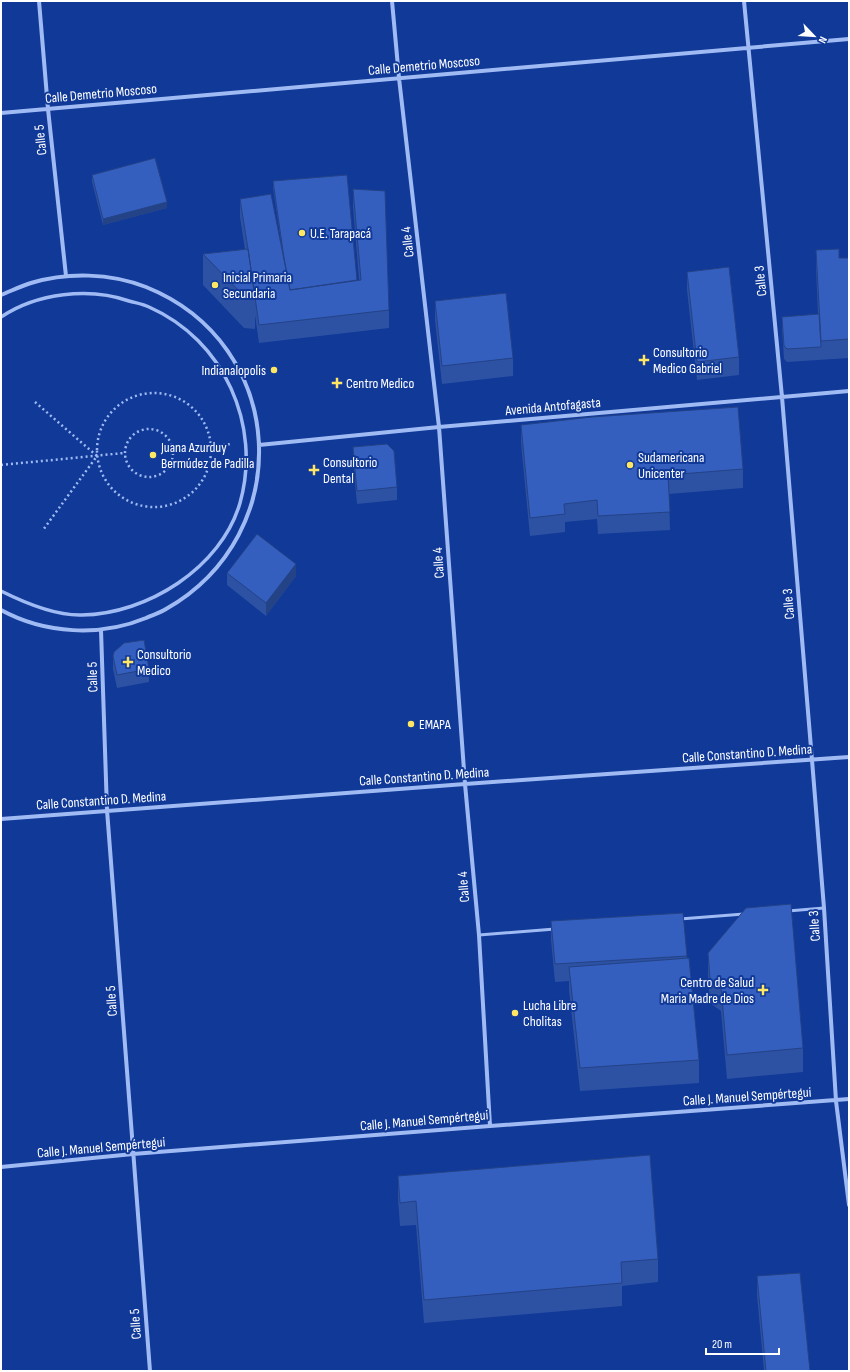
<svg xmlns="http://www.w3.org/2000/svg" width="850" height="1372" font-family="'Sofia Sans Condensed',sans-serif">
  <rect width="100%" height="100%" fill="#103998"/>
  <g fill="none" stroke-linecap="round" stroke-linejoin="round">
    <!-- path -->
    <path stroke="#a0bbf4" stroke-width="2.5" stroke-dasharray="2 3" stroke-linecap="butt" d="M97 450a57 57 0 1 1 114 0a57 57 0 1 1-114 0Z
      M35,402L97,456L43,530
      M125 453a24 24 0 1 1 48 0a24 24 0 1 1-48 0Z
      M173,449L232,444
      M1,465L124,453"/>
    <!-- service -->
    <path stroke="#a0bbf4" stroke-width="3" d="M788,911L824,908
      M680,919L744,914
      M479,935L555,929"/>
    <!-- pedestrian -->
    <path stroke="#a0bbf4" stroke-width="3.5" d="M1,317C37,293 89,287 129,301C136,303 143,304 149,307C224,340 262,425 240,503C221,568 147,614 82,615C55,616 25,603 1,591"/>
    <!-- minor -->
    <path stroke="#a0bbf4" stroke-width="4" d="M39,1L48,109L66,276
      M392,1L399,78L439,427L465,784L479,935L490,1126
      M744,1L782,397L812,760L824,908L836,1101L849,1205
      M1,113L849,39
      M1,295C11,291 21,286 31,283C68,272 110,273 146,287C288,344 298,534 166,609C160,613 152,615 146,618C100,637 45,634 1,610
      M259,445L439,427L849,391
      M101,630L107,810L150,1371
      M1,819L465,784L849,757
      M1,1167L133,1154L490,1126L849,1099"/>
  </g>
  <!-- wall -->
  <path fill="#2d52a4" d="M92,175L167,208L103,225L92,182Z
    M273,181L357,280H359L353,207V189L389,310V328L259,343L255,315V329L244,328L203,285V254L245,250L240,217V199L281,242L273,188Z
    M816,250L839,258H849V358L787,362L784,359L782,329V317L818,314L816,269Z
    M687,272L739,357V375L697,380L687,290Z
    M435,301L513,358V376L442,384L435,320Z
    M521,425L743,469V488L669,494L670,530L598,534L597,519L565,522V532L530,536L521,443Z
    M353,447L397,487V500L357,504L353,460Z
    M227,573L296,576L266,616L227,585Z
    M113,656L149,669V682L117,688L113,669Z
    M551,921L687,956L699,1060V1083L580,1091L569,990V981L555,982L551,940Z
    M708,953L803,1048V1072L727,1079L721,1011L710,1003L708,977Z
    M398,1176L658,1259V1282L622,1286V1306L424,1323L416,1225L400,1226L398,1199Z
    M757,1276L810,1371H764L757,1295Z"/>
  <!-- shaded-wall -->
  <path fill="#244286" d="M167,202V208L103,225V219Z
    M296,564V576L266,616V603Z"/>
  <!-- building -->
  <path fill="#345fbf" stroke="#244286" d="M155,158L167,202L103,219L92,175Z
    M347,175L357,280L290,290L284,258L273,181Z
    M353,189L385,191L389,310L259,325L248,249L240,199L271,194L290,290L361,280Z
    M248,249L255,297L244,296L203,254Z
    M839,249V258H849V339L821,341L816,250Z
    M729,267L739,357L697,362L687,272Z
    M506,293L513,358L442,366L435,301Z
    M819,314L821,347L787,349L784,346L782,317Z
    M738,407L743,469L668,475L670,512L598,516L597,500L564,504L565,514L530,518L521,425L592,417Z
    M387,444L394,451L397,487L357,491L353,447Z
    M257,534L296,564L266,603L227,573Z
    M144,640L149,669L117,675L113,656L114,652L124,643Z
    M791,904L803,1048L727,1055L721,987L710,979L708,953L746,908Z
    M683,913L687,956L555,964L551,921Z
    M689,958L699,1060L580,1068L569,967Z
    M650,1155L658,1259L621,1262L622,1283L424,1300L416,1201L400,1203L398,1176Z
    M800,1273L810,1371H766L757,1276Z"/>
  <!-- markers -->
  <g fill="#ffe764" stroke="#103998" stroke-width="1.5">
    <circle cx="302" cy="233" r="4"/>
    <circle cx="215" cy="285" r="4"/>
    <path d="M642 354h4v4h4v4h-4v4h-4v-4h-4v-4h4z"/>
    <circle cx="274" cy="370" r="4"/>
    <path d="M335 377h4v4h4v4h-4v4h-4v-4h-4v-4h4z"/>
    <circle cx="153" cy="455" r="4"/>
    <circle cx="630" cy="465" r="4"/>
    <path d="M312 464h4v4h4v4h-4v4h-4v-4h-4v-4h4z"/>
    <path d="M126 656h4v4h4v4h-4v4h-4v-4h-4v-4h4z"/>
    <circle cx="411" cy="724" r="4"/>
    <path d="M761 984h4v4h4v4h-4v4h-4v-4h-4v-4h4z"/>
    <circle cx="515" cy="1013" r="4"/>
  </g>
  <g text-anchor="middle" stroke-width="4" stroke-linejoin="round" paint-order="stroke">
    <!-- street labels -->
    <g font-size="14" fill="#fff" stroke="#103998">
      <text transform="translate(424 65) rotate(-5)" y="5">Calle Demetrio Moscoso</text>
      <text transform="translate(101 93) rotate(-5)" y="5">Calle Demetrio Moscoso</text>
      <text transform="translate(40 140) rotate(-96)" y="5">Calle 5</text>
      <text transform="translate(407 242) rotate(-97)" y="5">Calle 4</text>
      <text transform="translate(760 281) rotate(-96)" y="5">Calle 3</text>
      <text transform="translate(553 406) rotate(-5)" y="5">Avenida Antofagasta</text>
      <text transform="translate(438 563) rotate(-94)" y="5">Calle 4</text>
      <text transform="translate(788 604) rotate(-95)" y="5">Calle 3</text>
      <text transform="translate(92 677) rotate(-92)" y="5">Calle 5</text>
      <text transform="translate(747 753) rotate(-4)" y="5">Calle Constantino D. Medina</text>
      <text transform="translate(424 776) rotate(-4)" y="5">Calle Constantino D. Medina</text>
      <text transform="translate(101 800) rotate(-4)" y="5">Calle Constantino D. Medina</text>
      <text transform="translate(463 887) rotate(-95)" y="5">Calle 4</text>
      <text transform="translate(814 926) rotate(-94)" y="5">Calle 3</text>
      <text transform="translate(111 1001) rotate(-94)" y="5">Calle 5</text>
      <text transform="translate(747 1096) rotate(-4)" y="5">Calle J. Manuel Sempértegui</text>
      <text transform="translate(424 1120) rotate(-5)" y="5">Calle J. Manuel Sempértegui</text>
      <text transform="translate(101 1147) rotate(-5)" y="5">Calle J. Manuel Sempértegui</text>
      <text transform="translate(135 1324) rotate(-94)" y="5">Calle 5</text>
    </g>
    <!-- poi labels -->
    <g font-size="14" fill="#fff" stroke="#103998" text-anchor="start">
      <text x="310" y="238">U.E. Tarapacá</text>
      <text x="223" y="282">Inicial Primaria<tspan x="223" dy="16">Secundaria</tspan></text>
      <text x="653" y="357">Consultorio<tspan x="653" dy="16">Medico Gabriel</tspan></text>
      <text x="266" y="375" text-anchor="end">Indianalopolis</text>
      <text x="346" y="388">Centro Medico</text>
      <text x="161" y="452">Juana Azurduy<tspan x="161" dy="16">Bermúdez de Padilla</tspan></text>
      <text x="638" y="462">Sudamericana<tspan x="638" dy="16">Unicenter</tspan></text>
      <text x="323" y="467">Consultorio<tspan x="323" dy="16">Dental</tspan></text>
      <text x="137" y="659">Consultorio<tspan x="137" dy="16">Medico</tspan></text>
      <text x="419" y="729">EMAPA</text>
      <text x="754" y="987" text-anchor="end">Centro de Salud<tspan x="754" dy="16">Maria Madre de Dios</tspan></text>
      <text x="523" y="1010">Lucha Libre<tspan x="523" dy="16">Cholitas</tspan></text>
    </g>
  </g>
  <!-- border -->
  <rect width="850" height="1372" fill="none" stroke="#ffffff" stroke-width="4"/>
  <!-- north arrow -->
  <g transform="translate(814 36) rotate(115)" stroke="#103998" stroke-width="3" paint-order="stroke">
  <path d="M0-3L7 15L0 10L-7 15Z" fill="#ffffff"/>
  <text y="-6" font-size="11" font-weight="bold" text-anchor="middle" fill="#ffffff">N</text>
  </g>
  <!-- scale -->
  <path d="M706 1348v6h73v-6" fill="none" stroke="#ffffff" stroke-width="2"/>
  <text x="712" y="1348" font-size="12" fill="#ffffff" stroke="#103998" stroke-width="3" paint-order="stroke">20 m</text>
</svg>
